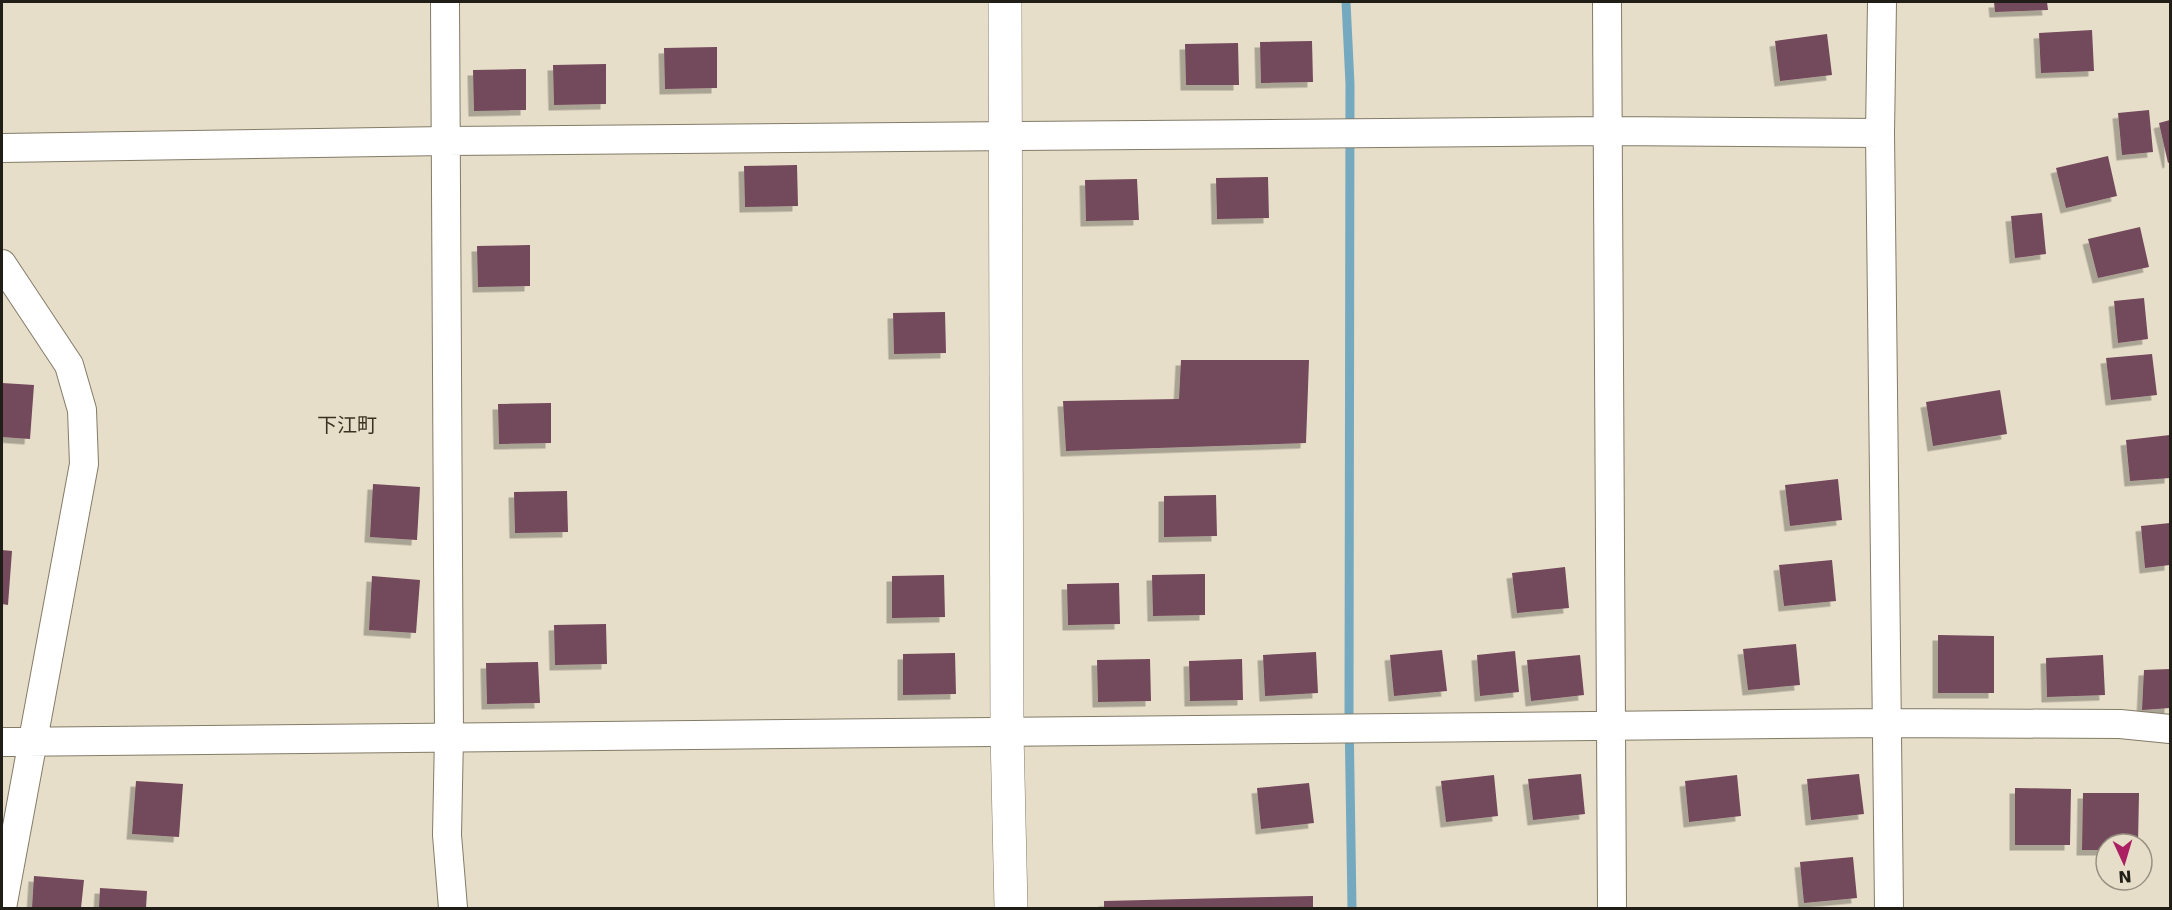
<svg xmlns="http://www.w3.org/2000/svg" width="2172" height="910" font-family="'DejaVu Sans','Noto Sans JP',sans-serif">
  <defs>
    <filter id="shadow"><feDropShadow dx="-5.5" dy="5.5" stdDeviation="0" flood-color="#0004"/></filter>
  </defs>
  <rect width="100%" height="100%" fill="#e7dec9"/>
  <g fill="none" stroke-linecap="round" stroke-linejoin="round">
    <!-- stream -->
    <path stroke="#75a9c0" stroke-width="9" d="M1346,2L1350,84L1349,713L1352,908"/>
  </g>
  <!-- building -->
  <path fill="#73485b" filter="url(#shadow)" d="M1994,2H2047L2048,10L1995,12Z
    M2092,30L2094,71L2041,73L2039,33Z
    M1827,34L1832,75L1780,81L1775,41Z
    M1312,41L1313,82L1261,83L1260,42Z
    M1238,43L1239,85H1186L1185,44Z
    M717,47V88L665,89L664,48Z
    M606,64V104L554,105L553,65Z
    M526,69V110L474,111L473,70Z
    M2149,110L2153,152L2122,155L2118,113Z
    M2170,120V162L2168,163L2159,123Z
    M2108,156L2117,196L2066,208L2056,168Z
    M797,165L798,206L745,207L744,166Z
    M1268,177L1269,218L1217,219L1216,178Z
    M1137,179L1139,220L1086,221L1085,180Z
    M2042,213L2046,254L2015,258L2011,216Z
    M2140,227L2149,267L2098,278L2088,239Z
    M530,245V286L478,287L477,246Z
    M2144,298L2148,339L2118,343L2114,301Z
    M945,312L946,353L894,354L893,313Z
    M2152,354L2157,395L2111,400L2106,358Z
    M1181,360H1309L1306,443L1066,451L1063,401L1179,399Z
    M2,383L34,385L30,439L2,437Z
    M2000,390L2007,434L1933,446L1926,402Z
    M551,403V443L499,444L498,404Z
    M2170,435V478L2130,481L2126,440Z
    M1838,479L1842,520L1790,526L1785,485Z
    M373,484L420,487L417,540L370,537Z
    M567,491L568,532L515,533L514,492Z
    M1216,495L1217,536L1164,537V496Z
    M2170,523V565L2145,568L2141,526Z
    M2,550L12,551L8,605L2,604Z
    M1832,560L1836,601L1784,606L1779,565Z
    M1565,567L1569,608L1517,613L1512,573Z
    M1205,574V615L1153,616L1152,575Z
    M944,575L945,617L892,618V576Z
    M372,576L420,580L416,633L369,630Z
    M1119,583L1120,624L1068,625L1067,584Z
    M606,624L607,664L555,665L554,625Z
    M1938,635L1994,636V693H1938Z
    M1796,644L1800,685L1748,690L1743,649Z
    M1442,650L1447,691L1394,696L1390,655Z
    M1515,651L1519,692L1480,696L1477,655Z
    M1316,652L1318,693L1265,696L1263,655Z
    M955,653L956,694L903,695V654Z
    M1580,655L1584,695L1531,701L1527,660Z
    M2103,655L2105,695L2047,697L2046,658Z
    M1150,659L1151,701L1098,702L1097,660Z
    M1242,659L1243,700L1190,701L1189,661Z
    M538,662L540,703L487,704L486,663Z
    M2170,669V708L2142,710L2144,670Z
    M1581,774L1585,814L1533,820L1528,779Z
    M1859,774L1864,814L1811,820L1807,779Z
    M1494,775L1498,816L1446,822L1441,781Z
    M1737,775L1741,816L1689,822L1685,781Z
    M136,781L183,784L179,837L132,834Z
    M1309,783L1314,823L1261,829L1257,788Z
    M2015,788L2071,789L2070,845H2015Z
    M2083,793H2139L2138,844H2106V850H2082Z
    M1853,857L1857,898L1804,903L1800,862Z
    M34,876L84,880L81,908H32Z
    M100,888L147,891L146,908H99Z
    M1313,896V908H1104V901Z"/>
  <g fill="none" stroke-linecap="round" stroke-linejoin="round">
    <defs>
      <path id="minor" d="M445,2L449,736L447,835L453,908
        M1607,2L1612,908
        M1882,2L1880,133L1889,908
        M2,148L446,141L1608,131L1880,133
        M2,264L69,365L82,410L84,464L2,908
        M2,742L1888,723L2120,724L2170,729"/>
      <path id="tertiary" d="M1005,2L1007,733L1011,908"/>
    </defs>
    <!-- minor casing -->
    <use href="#minor" stroke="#837b68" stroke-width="30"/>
    <!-- tertiary casing -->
    <use href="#tertiary" stroke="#837b68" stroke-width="34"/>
    <!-- minor -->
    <use href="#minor" stroke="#fff" stroke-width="28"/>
    <!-- tertiary -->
    <use href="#tertiary" stroke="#fff" stroke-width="33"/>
  </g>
  <g text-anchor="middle" stroke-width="6" stroke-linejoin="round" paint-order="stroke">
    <!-- neighbourhood labels -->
    <g font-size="20" fill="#393222" stroke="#e7dec9">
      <text x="347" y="432">下江町</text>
    </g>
  </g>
  <!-- border -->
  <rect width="2172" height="910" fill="none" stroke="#211e17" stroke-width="6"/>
  <!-- north arrow -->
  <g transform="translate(2124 862) rotate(176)"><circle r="28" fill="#e7dec9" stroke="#989182" stroke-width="1.5"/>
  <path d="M0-4.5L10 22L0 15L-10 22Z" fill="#aa2063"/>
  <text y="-9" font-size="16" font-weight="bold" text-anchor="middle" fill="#211e17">N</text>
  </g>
</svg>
